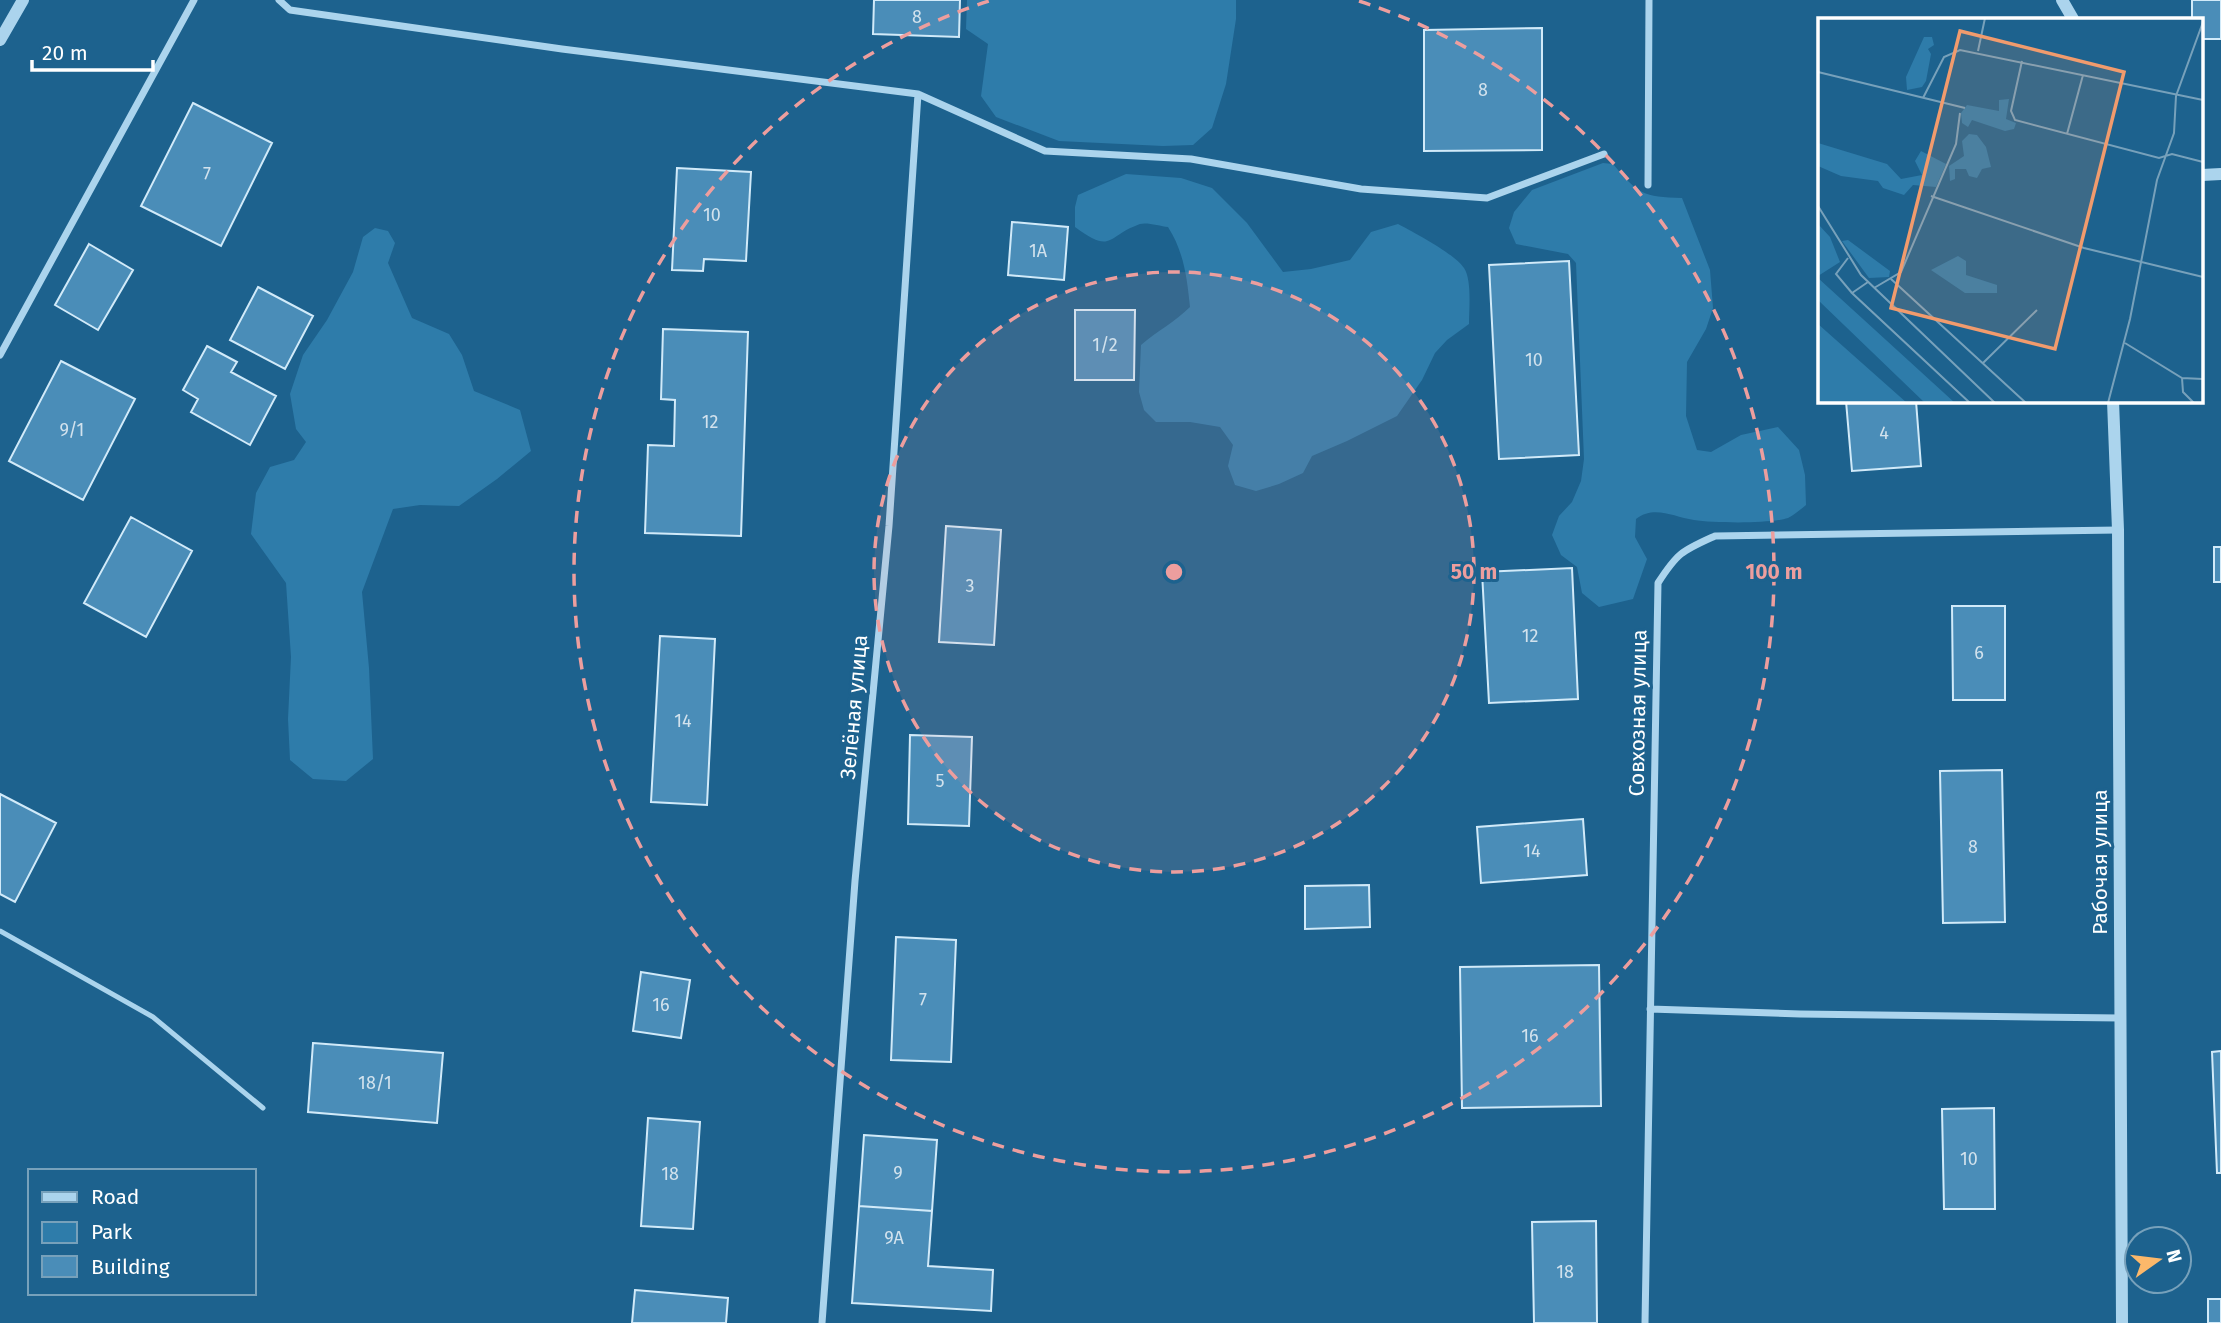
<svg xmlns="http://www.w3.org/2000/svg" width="2221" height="1323" font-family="'Fira Sans',sans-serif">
  <rect width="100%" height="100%" fill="#1d628e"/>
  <!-- green -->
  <path fill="#2e7caa" d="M967,0H1236V19L1226,84L1212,128L1193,145L1163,146L1059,141L996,117L981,96L988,44L966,29Z
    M1603,163L1613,164C1638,194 1643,197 1682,198L1710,270L1713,308L1706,329L1687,362L1686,416L1697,450L1711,452L1741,435L1778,427L1799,450L1805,475L1806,505C1801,509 1794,515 1788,518C1769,524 1714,523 1694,520C1673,517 1655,505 1636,519L1635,537L1647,559L1633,599L1599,607L1582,593L1577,567L1561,555L1552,535L1559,516L1572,502L1581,481L1584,459L1576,263L1568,254L1516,244L1509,228L1514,212L1532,190Z
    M1126,174L1181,178L1212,188L1247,223L1283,272L1311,269L1350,260L1371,232L1398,224C1413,232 1455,254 1464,268C1472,280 1469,309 1469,324L1447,340L1435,353L1422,380L1397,416L1347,441L1312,456L1303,473L1279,484L1256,491L1235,485L1228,466L1233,445L1220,427L1190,422H1156L1144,410L1139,392L1141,345C1157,331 1175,322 1190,307C1187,278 1184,252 1168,227C1160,226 1147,222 1140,224C1106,236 1113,255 1075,227V207L1078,195Z
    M375,228L388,231L395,243L388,263L412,318L449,334L462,355L474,391L520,410L531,451L497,479L459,506L420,505L393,509L362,592L369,668L373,759L346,781L313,779L290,760L288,719L291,657L286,583L251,534L256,493L270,467L294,460L306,442L296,429L290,394L303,355L327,320L353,272L363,237Z"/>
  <!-- building -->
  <path fill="#4a8db8" stroke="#d1eaf9" stroke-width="2" d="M874,0H960L959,37L873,34Z
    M2192,0H2221V39H2202V19H2192Z
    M1542,28V150L1424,151V30Z
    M193,103L272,143L221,246L141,206Z
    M677,168L751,172L746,261L704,259L703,271L672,270Z
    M1012,222L1068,227L1064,280L1008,275Z
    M89,244L133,270L98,330L55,305Z
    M1569,261L1579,455L1499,459L1489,265Z
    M258,287L313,316L285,369L230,340Z
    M1075,310H1135L1134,380H1075Z
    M663,329L748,332L741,536L645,533L648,445L674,446L675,400L661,399Z
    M207,346L237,362L231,372L276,396L250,445L191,412L198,399L183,390Z
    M61,361L135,399L83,500L9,461Z
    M1846,401H1916L1921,466L1852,471Z
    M131,517L192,551L146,637L84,603Z
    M946,526L1001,530L994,645L939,642Z
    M2214,547H2221V582H2214Z
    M1572,568L1578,699L1489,703L1482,572Z
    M1952,606H2005V700H1953Z
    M660,636L715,639L707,805L651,802Z
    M910,735L972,737L969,826L908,824Z
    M2002,770L2005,922L1943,923L1940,771Z
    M0,794L56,823L15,902L0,894Z
    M1583,819L1587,875L1481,883L1477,827Z
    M1369,885L1370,927L1305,929V886Z
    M896,937L956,940L951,1062L891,1060Z
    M1599,965L1601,1106L1462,1108L1460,967Z
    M641,972L690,980L681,1038L633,1031Z
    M313,1043L443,1053L437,1123L308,1112Z
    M2221,1051V1173H2217L2212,1052Z
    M1994,1108L1995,1209H1944L1942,1109Z
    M648,1118L700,1122L693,1229L641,1226Z
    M864,1135L937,1140L932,1211L859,1206Z
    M859,1206L932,1211L928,1266L993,1270L991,1311L852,1303Z
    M1596,1221L1597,1323H1534L1532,1222Z
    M635,1290L728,1298L726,1323H632Z
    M2208,1299H2221V1323H2208Z"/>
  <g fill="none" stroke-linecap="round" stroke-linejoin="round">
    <!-- service -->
    <path stroke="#abd4ed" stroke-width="5" d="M0,931L153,1017L263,1108"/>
    <!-- minor -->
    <path stroke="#abd4ed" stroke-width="7" d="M279,0L290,10L562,49L918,94L1045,151L1191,159L1361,189L1487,198L1604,154
      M1648,185L1649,0
      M0,355L194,0
      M1650,1009L1800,1014L2120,1018
      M822,1323L855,881L889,526L918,94
      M1645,1323L1658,583C1678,552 1682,551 1715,536L2118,530"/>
    <!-- tertiary -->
    <path stroke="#abd4ed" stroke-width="12" d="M2062,0L2073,19
      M0,40L23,0
      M2202,175L2221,174
      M2113,401L2118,530L2122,1323"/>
  </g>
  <!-- distance rings -->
  <circle cx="1174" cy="572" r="300" fill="#ed9e9e" fill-opacity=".12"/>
  <g fill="none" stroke="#ed9e9e" stroke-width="3.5" stroke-dasharray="12 9">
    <circle cx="1174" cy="572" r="300"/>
    <path d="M1359 1A600 600 0 1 1 989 1"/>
  </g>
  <g text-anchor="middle" stroke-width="6" stroke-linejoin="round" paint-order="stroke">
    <!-- number labels -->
    <g font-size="18" fill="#d2e2ed">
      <text x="917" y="23">8</text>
      <text x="1483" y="96">8</text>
      <text x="207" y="180">7</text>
      <text x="712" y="221">10</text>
      <text x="1038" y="257">1А</text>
      <text x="1105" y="351">1/2</text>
      <text x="1534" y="366">10</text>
      <text x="710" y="428">12</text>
      <text x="72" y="436">9/1</text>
      <text x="1884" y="439">4</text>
      <text x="970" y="592">3</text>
      <text x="1530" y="642">12</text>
      <text x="1979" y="659">6</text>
      <text x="683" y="727">14</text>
      <text x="940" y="787">5</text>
      <text x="1973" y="853">8</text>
      <text x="1532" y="857">14</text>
      <text x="923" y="1006">7</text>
      <text x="661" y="1011">16</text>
      <text x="1530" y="1042">16</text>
      <text x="375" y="1089">18/1</text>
      <text x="1969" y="1165">10</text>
      <text x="898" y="1179">9</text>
      <text x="670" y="1180">18</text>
      <text x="894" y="1244">9А</text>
      <text x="1565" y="1278">18</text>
    </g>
    <!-- street labels -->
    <g font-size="21" fill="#fff" stroke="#1d628e">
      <text transform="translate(854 707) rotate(-85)" y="7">Зелёная улица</text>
      <text transform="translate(1638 713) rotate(-89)" y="7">Совхозная улица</text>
      <text transform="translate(2100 862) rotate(-90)" y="7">Рабочая улица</text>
    </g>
  </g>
  <!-- overview -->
  <g transform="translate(1818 18)">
    <rect width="385" height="385" fill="#1d628e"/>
    <path d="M106,19H114L116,27L110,31L113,36L108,63L104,69L89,72L88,59ZM191,81L188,101L198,105L196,111L187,113L154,102L150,109L144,105L143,95L149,87L181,93V82ZM151,116L159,117L168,129L173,149L164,151L159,160L151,158L148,151H137V161L132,163L131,148L146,138L144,123ZM0,125L69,146L83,161L104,157L97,143L103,133L128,146L118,169L95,167L86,177L65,170L60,163L23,158L0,148ZM0,206L12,219L22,244L0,258ZM30,222L72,253L71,259L51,260L24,223ZM140,238L148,243V257L179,267V275H147L113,252ZM0,260L91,343L137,385H107L0,282ZM0,306L89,385H0Z" fill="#2e7caa"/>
    <path fill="none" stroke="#77a1bb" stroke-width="2" d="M160,33L167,0M204,43L193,93L197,102L341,140L354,136L385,144M0,54L147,90M105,80L126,39L142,32L385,82M249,116L265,57M113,178L266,230L385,259M0,188L43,257L177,385M30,240L18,256L34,275M73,261L208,385M50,264L34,275L152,385M56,270L83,254L138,126L142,95M307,325L364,360L385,361M165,345L219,292M364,360L365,374L376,385M290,385L312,301L339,162L356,115L358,78L385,4"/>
    <path fill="#f19b6d" fill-opacity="0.15" stroke="#f19b6d" stroke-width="3.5" d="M142,13L306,54L237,331L73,290Z"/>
    <rect width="385" height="385" fill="none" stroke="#fff" stroke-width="3.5"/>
  </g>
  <circle cx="1174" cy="572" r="10" fill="#ed9e9e" stroke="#1d628e" stroke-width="3.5"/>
  <g font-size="21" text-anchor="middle" font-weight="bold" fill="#ed9e9e" stroke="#1d628e" stroke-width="6" stroke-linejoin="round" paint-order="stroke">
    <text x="1474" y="579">50 m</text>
    <text x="1774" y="579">100 m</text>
  </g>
  <!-- legend -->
  <rect x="28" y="1169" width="228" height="126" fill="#1d628e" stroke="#77a1bb" stroke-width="2"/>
  <rect x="42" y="1192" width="35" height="10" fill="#abd4ed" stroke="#77a1bb" stroke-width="2"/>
  <text x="91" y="1204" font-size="21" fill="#ffffff">Road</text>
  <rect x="42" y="1222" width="35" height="21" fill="#2e7caa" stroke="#77a1bb" stroke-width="2"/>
  <text x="91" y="1239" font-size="21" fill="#ffffff">Park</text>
  <rect x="42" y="1256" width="35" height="21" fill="#4a8db8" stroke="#77a1bb" stroke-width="2"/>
  <text x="91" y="1274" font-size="21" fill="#ffffff">Building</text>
  <!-- north arrow -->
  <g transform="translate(2158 1260) rotate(76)"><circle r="33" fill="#1d628e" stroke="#77a1bb" stroke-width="2"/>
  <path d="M0-5L12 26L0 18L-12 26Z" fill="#fcb86a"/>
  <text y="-10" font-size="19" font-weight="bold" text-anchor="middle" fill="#ffffff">N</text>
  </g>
  <!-- scale -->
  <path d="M32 60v10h121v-10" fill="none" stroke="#ffffff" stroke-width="3.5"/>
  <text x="42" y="60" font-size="21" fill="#ffffff" stroke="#1d628e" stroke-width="5" paint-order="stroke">20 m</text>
</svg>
